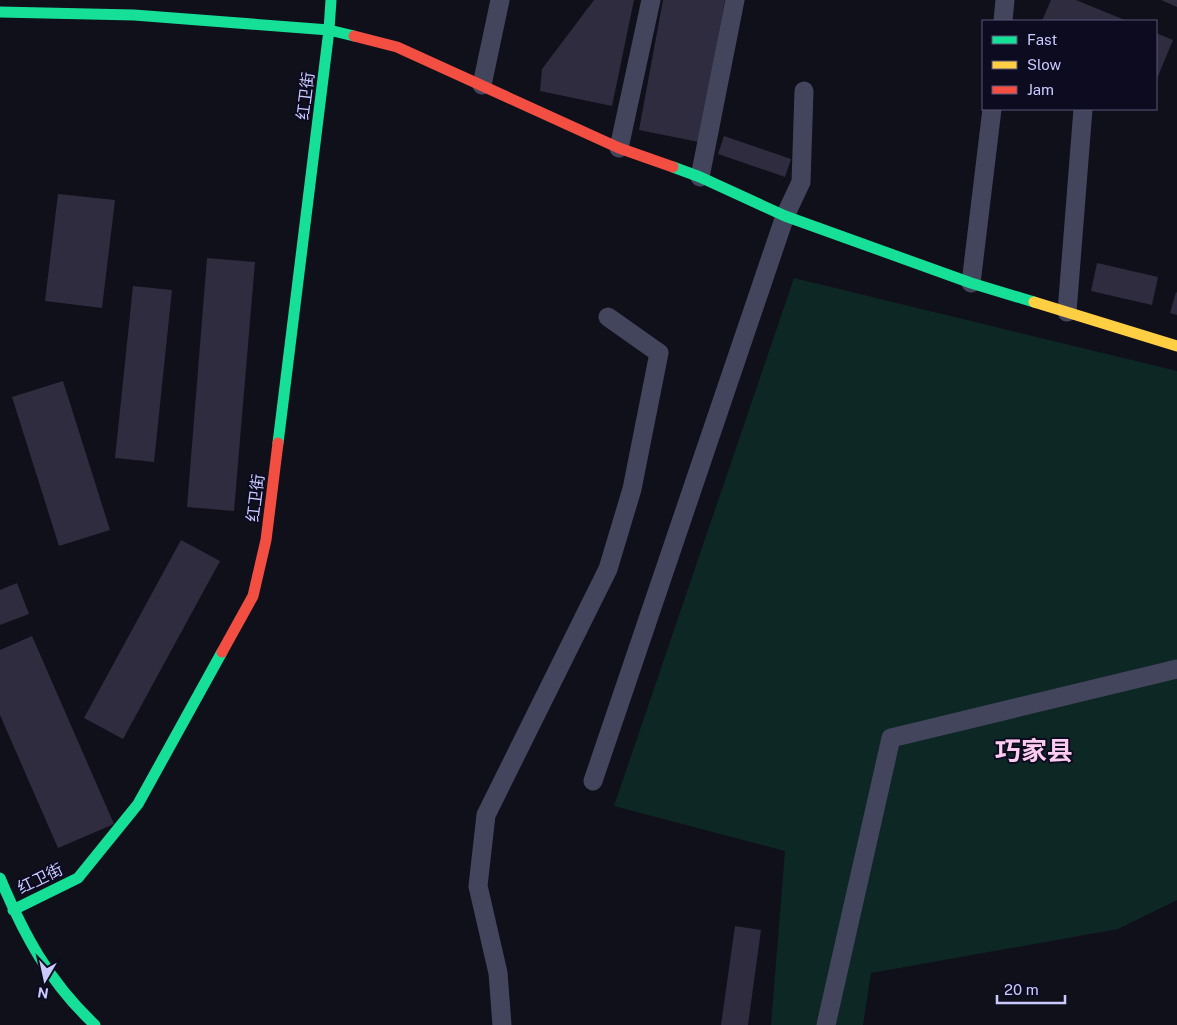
<svg xmlns="http://www.w3.org/2000/svg" width="1177" height="1025" font-family="'Public Sans','Noto Sans SC',sans-serif">
  <rect width="100%" height="100%" fill="#10101b"/>
  <!-- green -->
  <path fill="#0d2725" d="M794,278L1177,371V900L1118,929L871,973L863,1025H771L785,851L614,806Z"/>
  <!-- building -->
  <path fill="#2e2c3e" d="M594,0H634L612,106L540,91L542,69Z
    M663,0H725L699,142L639,130Z
    M1051,0H1076L1127,21H1042Z
    M1161,0H1177V7Z
    M1156,33L1173,40L1156,81Z
    M724,136L791,159L785,177L718,154Z
    M58,194L115,200L102,308L45,301Z
    M207,258L255,262L234,511L187,507Z
    M1097,263L1158,277L1152,305L1091,291Z
    M133,286L172,290L154,462L115,458Z
    M1176,292L1177,293V315L1170,313Z
    M63,381L110,530L59,546L12,397Z
    M181,540L220,561L123,739L84,718Z
    M17,583L29,614L0,625V590Z
    M32,636L114,824L58,848L0,715V650Z
    M735,926L761,930L748,1025H721Z"/>
  <g fill="none" stroke-linecap="round" stroke-linejoin="round">
    <!-- street -->
    <path stroke="#43455d" stroke-width="19" d="M1003,21L1005,0
      M482,85L500,0
      M619,148L651,0
      M700,177L735,0
      M971,283L992,109
      M1067,312L1083,109
      M593,781L785,216L801,182L804,91
      M502,1025L498,973L478,886L486,815L608,569L632,489L659,353L608,317
      M826,1025L891,738L1177,669"/>
    <!-- fast -->
    <path stroke="#16e098" stroke-width="11" d="M0,12L134,15L329,30L354,36
      M673,167L700,177L785,216L971,283L1034,302
      M278,443L329,30L331,0
      M0,878C24,935 49,982 95,1025
      M13,910L78,878L138,804L222,652"/>
    <!-- slow -->
    <path stroke="#ffcf43" stroke-width="11" d="M1034,302L1177,346"/>
    <!-- jam -->
    <path stroke="#f24e42" stroke-width="11" d="M354,36L397,47L619,148L673,167
      M222,652L253,596L266,540L278,443"/>
  </g>
  <g text-anchor="middle" stroke-width="4" stroke-linejoin="round" paint-order="stroke">
    <!-- street labels -->
    <g font-size="16" fill="#cbcaff" stroke="#0c0b20">
      <text transform="translate(305 96) rotate(-83)" y="6">红卫街</text>
      <text transform="translate(255 498) rotate(-83)" y="6">红卫街</text>
      <text transform="translate(40 878) rotate(-26)" y="6">红卫街</text>
    </g>
    <!-- town labels -->
    <g font-size="26" font-weight="bold" fill="#ffccf1" stroke="#0c0b20">
      <text x="1034" y="760">巧家县</text>
    </g>
  </g>
  <!-- legend -->
  <rect x="982" y="20" width="175" height="90" fill="#0c0b20" stroke="#585779"/>
  <rect x="992" y="36" width="25" height="8" fill="#16e098" stroke="#585779"/>
  <text x="1027" y="45" font-size="15" fill="#cbcaff">Fast</text>
  <rect x="992" y="61" width="25" height="8" fill="#ffcf43" stroke="#585779"/>
  <text x="1027" y="70" font-size="15" fill="#cbcaff">Slow</text>
  <rect x="992" y="86" width="25" height="8" fill="#f24e42" stroke="#585779"/>
  <text x="1027" y="95" font-size="15" fill="#cbcaff">Jam</text>
  <!-- north arrow -->
  <g transform="translate(45 980) rotate(189)" stroke="#0c0b20" stroke-width="4" paint-order="stroke">
  <path d="M0-4L9 19L0 12L-9 19Z" fill="#cbcaff"/>
  <text y="-8" font-size="14" font-weight="bold" text-anchor="middle" fill="#cbcaff">N</text>
  </g>
  <!-- scale -->
  <path d="M997 995v8h68v-8" fill="none" stroke="#cbcaff" stroke-width="2.5"/>
  <text x="1004" y="995" font-size="15" fill="#cbcaff" stroke="#0c0b20" stroke-width="4" paint-order="stroke">20 m</text>
</svg>
